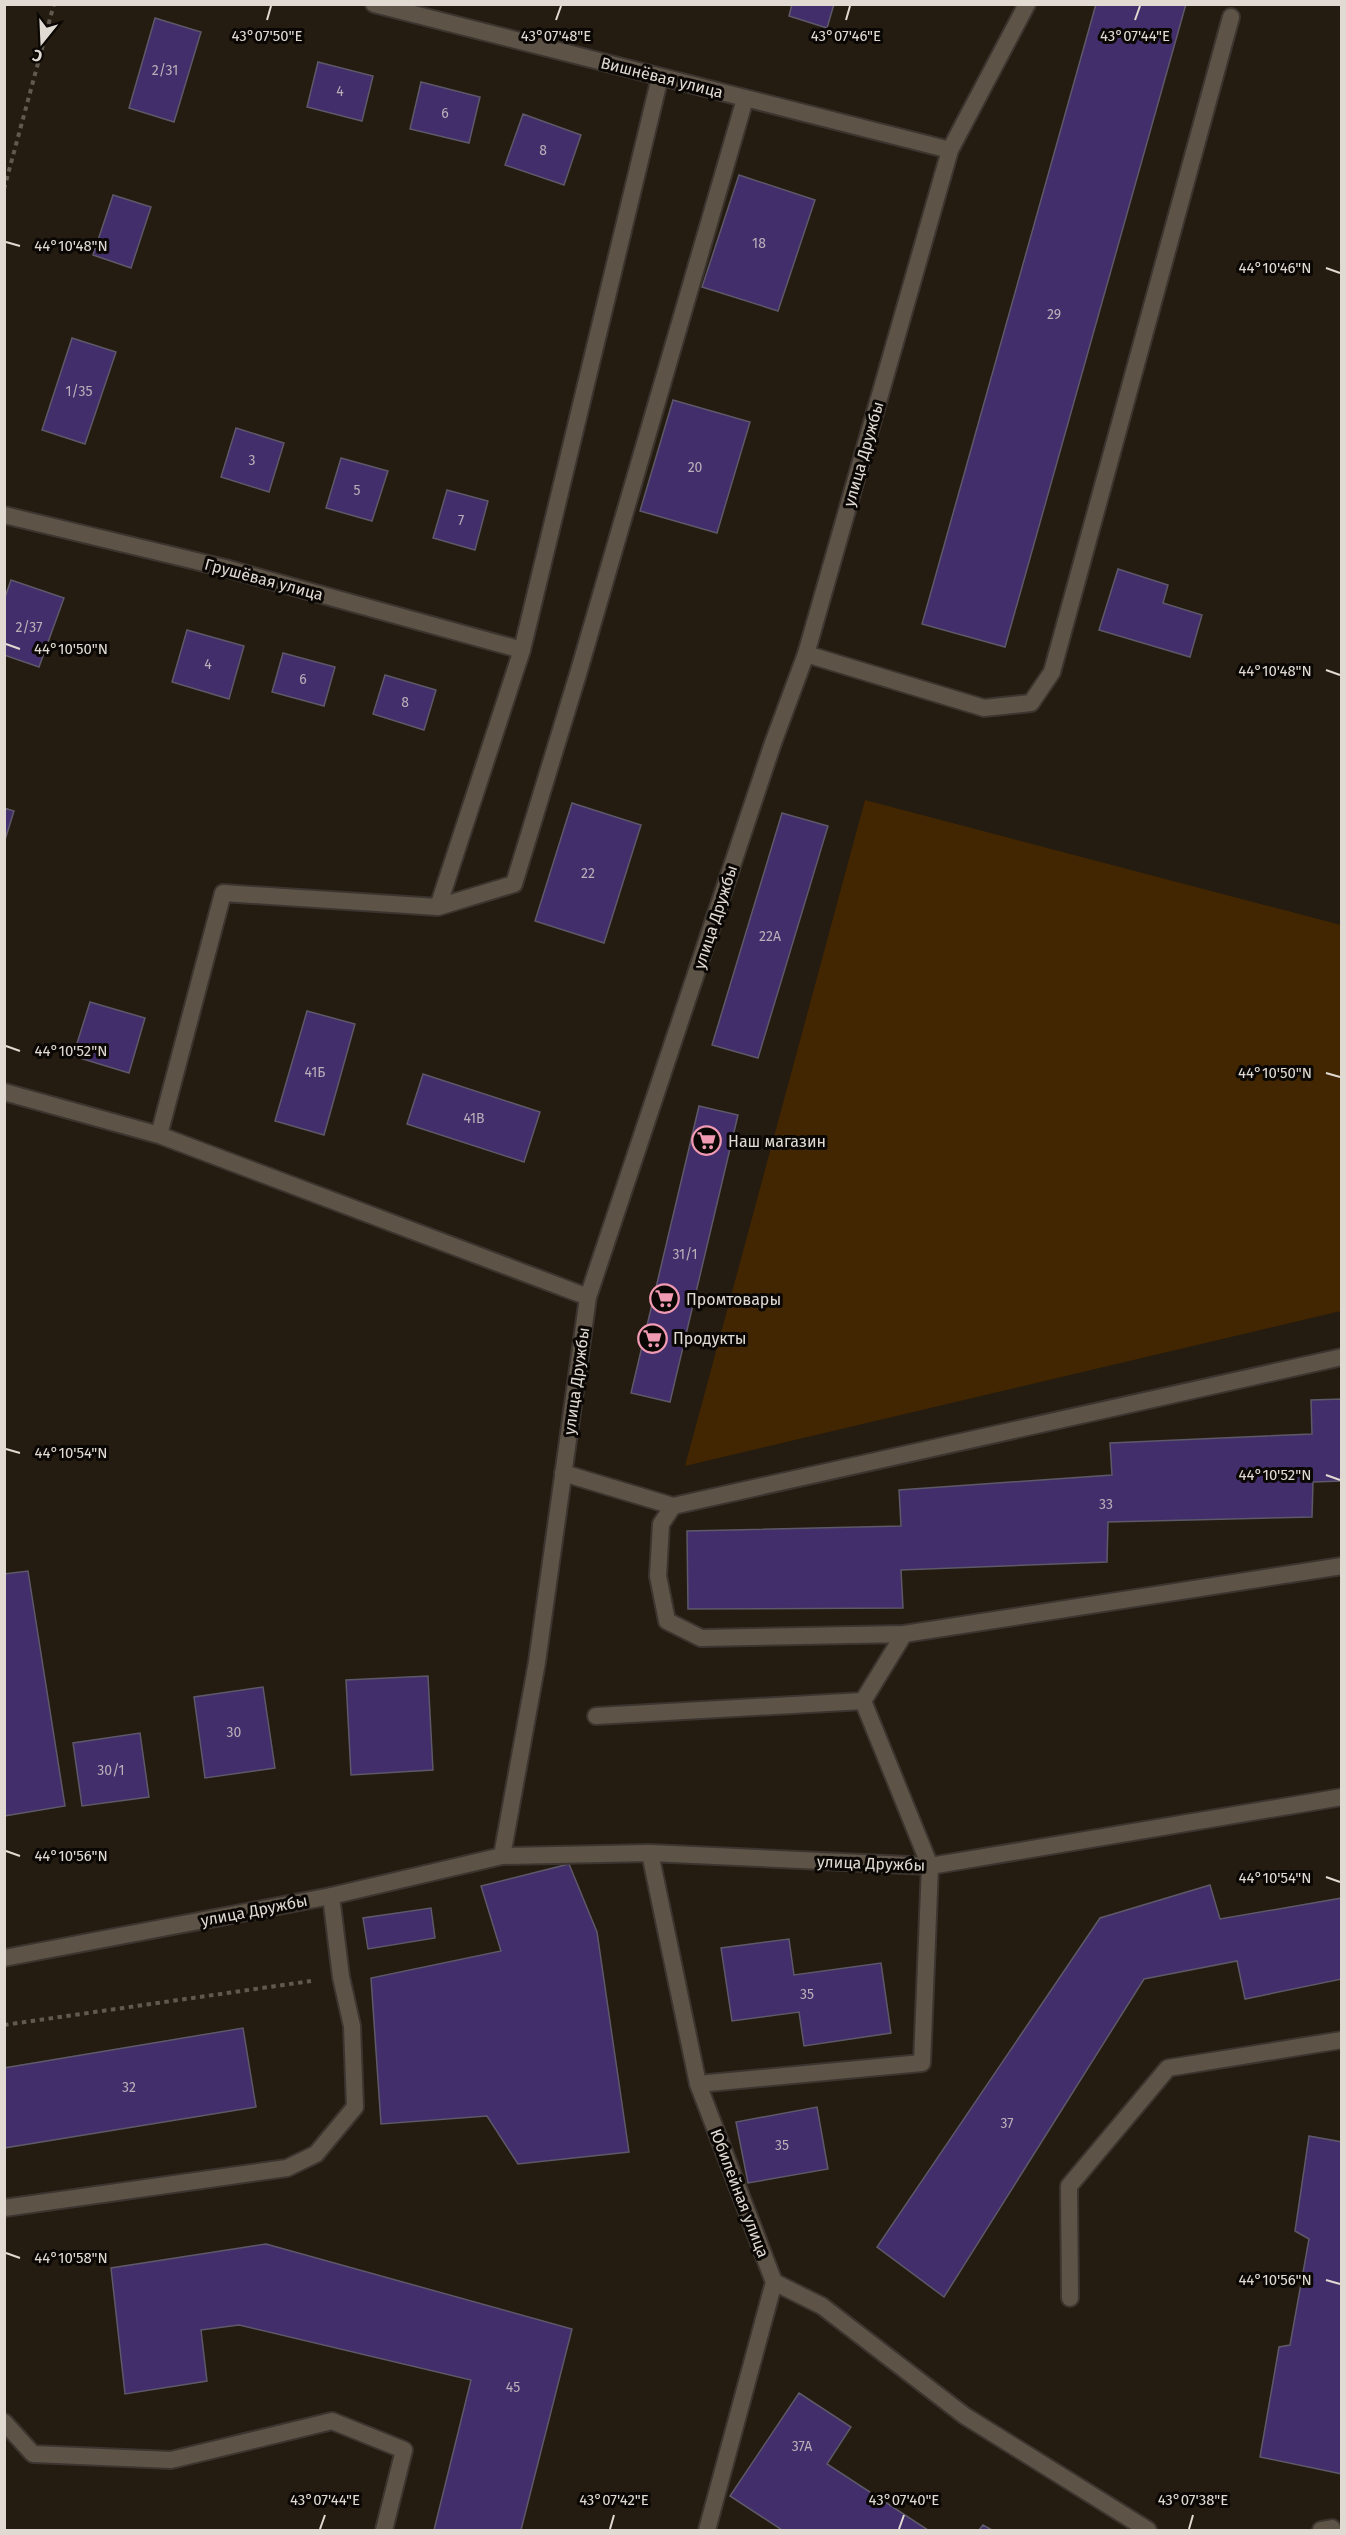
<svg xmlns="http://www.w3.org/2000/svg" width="1346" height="2535" font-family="'Fira Sans',sans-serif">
  <rect width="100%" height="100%" fill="#241b11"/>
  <!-- green -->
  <path fill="#412601" d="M865,800L1341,925V1311L685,1466Z"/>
  <!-- building -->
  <path fill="#422e6a" stroke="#5d5968" stroke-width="1.5" d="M792,4H834L827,28L789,16Z
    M1096,4H1186L1005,647L922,624Z
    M155,18L201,32L174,122L129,108Z
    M318,62L373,76L362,121L307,107Z
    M421,82L480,97L469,143L410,129Z
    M523,114L581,135L564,185L505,165Z
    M739,175L815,200L778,311L702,287Z
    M113,195L151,207L131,268L93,255Z
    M72,338L116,352L85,444L42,430Z
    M673,400L750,422L717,533L640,511Z
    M236,428L284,443L269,492L221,477Z
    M341,458L388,471L372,521L326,508Z
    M447,490L488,501L475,550L433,538Z
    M1118,569L1168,585L1163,603L1202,615L1190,657L1099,630Z
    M11,580L64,598L39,667L4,655V600Z
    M187,630L244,646L229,699L172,682Z
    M283,653L335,667L324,706L272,692Z
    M385,675L436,690L424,730L373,714Z
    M572,803L641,825L604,943L535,921Z
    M4,808L14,811L4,843Z
    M782,813L828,826L758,1058L712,1045Z
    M90,1002L145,1018L129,1073L73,1056Z
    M307,1011L355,1024L324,1135L275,1121Z
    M423,1074L540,1112L524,1162L407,1124Z
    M699,1106L738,1115L670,1402L631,1393Z
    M1342,1399V1481L1313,1482L1312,1517L1108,1522L1107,1562L901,1570L903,1608L688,1609L687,1531L901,1526L899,1490L1112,1475L1110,1443L1312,1434L1311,1400Z
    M28,1571L65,1806L4,1816V1574Z
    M428,1676L433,1770L351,1775L346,1680Z
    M263,1687L275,1768L205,1778L194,1697Z
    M140,1733L149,1797L82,1806L73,1743Z
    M569,1864L597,1932L629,2152L518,2164L487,2116L381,2124L371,1978L501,1951L481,1886Z
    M1210,1885L1220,1919L1342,1898V1979L1245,1999L1237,1961L1144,1979L944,2297L877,2247L1100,1918Z
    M431,1908L435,1938L368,1949L363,1918Z
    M789,1939L794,1975L881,1963L891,2033L804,2046L799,2012L732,2021L721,1948Z
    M243,2028L256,2107L4,2148V2068Z
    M817,2107L828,2169L748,2183L736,2122Z
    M1309,2136L1342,2142V2474L1260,2457L1279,2347L1290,2345L1309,2239L1295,2231Z
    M266,2244L572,2329L521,2530H434L471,2380L239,2325L201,2330L207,2381L125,2394L111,2268Z
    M799,2393L851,2427L827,2464L928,2530H782L730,2496Z
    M983,2525L992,2530H979Z"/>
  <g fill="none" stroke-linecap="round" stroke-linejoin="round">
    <defs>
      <path id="service" d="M806,654L984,708L1031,703L1052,672L1231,17
        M563,1473L673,1506L1342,1357
        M673,1506L661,1524L658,1576L667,1621L701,1638L904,1634
        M596,1716L863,1701
        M698,2084L922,2063L930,1866L863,1701L904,1634L1342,1566
        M4,2208L287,2168L316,2154L355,2107L352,2026L341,1977L331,1896
        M774,2282L822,2306L965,2416L1148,2530
        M1070,2298L1069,2186L1168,2068L1342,2040
        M4,2422L33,2454L171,2460L332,2421L404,2450L384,2530
        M1321,2530L1332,2528"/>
      <path id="minor" d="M374,4L950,150
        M4,515L225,568L522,650
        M438,907L514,884L578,674L745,99
        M4,1092L159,1135L588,1297
        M159,1135L223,893L438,907L522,650L660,77
        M650,1853L698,2084L774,2282L707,2530
        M502,1856L537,1662L588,1297L773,743L806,654L950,150L1027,4
        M4,1958L331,1896L502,1856L650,1853L930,1866L1342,1797"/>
    </defs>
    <!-- service casing -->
    <use href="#service" stroke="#3c352f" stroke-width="20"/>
    <!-- minor casing -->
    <use href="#minor" stroke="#3c352f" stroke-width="20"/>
    <!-- path -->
    <path stroke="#615950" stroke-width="4" stroke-dasharray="4.5 4.5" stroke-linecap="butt" d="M4,189L54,4
      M4,2025L311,1981"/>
    <!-- service -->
    <use href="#service" stroke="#5e5347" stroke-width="16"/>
    <!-- minor -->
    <use href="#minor" stroke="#5e5347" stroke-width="16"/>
  </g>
  <!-- ticks -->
  <path fill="none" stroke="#e1dad3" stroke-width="2" d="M267,20L271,6M556,20L561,6M846,20L850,6M1135,20L1140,6M6,242L20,246M1326,268L1340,273M6,644L20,649M1326,670L1340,675M6,1046L20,1051M1326,1073L1340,1077M6,1449L20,1453M1326,1475L1340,1480M6,1851L20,1856M1326,1877L1340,1882M6,2253L20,2258M1326,2280L1340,2284M320,2529L325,2515M610,2529L614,2515M899,2529L904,2515M1189,2529L1193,2515"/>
  <!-- icons -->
  <defs>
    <symbol id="supermarket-ring" viewBox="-11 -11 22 22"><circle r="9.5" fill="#0a0704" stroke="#f19ab3" stroke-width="1.5"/><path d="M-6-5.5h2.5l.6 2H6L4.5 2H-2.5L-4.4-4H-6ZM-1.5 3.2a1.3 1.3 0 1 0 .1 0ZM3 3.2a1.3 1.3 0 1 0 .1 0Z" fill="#f19ab3"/></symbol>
  </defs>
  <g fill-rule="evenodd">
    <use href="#supermarket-ring" x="690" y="1124" width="33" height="33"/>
    <use href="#supermarket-ring" x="648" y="1282" width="33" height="33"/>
    <use href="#supermarket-ring" x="636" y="1322" width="33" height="33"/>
  </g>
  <g text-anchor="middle" stroke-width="6" stroke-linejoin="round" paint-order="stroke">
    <!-- number labels -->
    <g font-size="14" fill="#b9afb9">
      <text x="165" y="75">2/31</text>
      <text x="340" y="96">4</text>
      <text x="445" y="118">6</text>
      <text x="543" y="155">8</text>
      <text x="759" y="248">18</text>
      <text x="1054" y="319">29</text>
      <text x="79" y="396">1/35</text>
      <text x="252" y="465">3</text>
      <text x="695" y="472">20</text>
      <text x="357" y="495">5</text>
      <text x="461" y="525">7</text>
      <text x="29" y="632">2/37</text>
      <text x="208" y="669">4</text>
      <text x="303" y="684">6</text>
      <text x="405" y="707">8</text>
      <text x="588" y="878">22</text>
      <text x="770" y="941">22А</text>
      <text x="315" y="1077">41Б</text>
      <text x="474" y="1123">41В</text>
      <text x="685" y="1259">31/1</text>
      <text x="1106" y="1509">33</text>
      <text x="234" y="1737">30</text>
      <text x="111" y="1775">30/1</text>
      <text x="807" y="1999">35</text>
      <text x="129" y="2092">32</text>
      <text x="1007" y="2128">37</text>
      <text x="782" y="2150">35</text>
      <text x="513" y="2392">45</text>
      <text x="802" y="2451">37А</text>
    </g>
    <!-- street labels -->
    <g font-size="16" fill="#e1dad3" stroke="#0a0704">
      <text transform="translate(662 77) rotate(14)" y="6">Вишнёвая улица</text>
      <text transform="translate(863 454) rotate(-74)" y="6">улица Дружбы</text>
      <text transform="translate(264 579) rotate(15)" y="6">Грушёвая улица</text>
      <text transform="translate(715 917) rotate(-72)" y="6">улица Дружбы</text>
      <text transform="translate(576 1381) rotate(-82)" y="6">улица Дружбы</text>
      <text transform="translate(871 1863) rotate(2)" y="6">улица Дружбы</text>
      <text transform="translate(254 1910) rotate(-11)" y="6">улица Дружбы</text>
      <text transform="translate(740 2193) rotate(69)" y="6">Юбилейная улица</text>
    </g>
    <!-- poi labels -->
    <g font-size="16" fill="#e1dad3" stroke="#0a0704" text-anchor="start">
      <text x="728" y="1147">Наш магазин</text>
      <text x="686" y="1305">Промтовары</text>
      <text x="673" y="1344">Продукты</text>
    </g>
  </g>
  <g font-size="15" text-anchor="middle" fill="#e1dad3" stroke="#0a0704" stroke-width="6" stroke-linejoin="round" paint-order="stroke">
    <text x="267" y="41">43°07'50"E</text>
    <text x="556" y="41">43°07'48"E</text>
    <text x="846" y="41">43°07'46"E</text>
    <text x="1135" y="41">43°07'44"E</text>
    <text x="71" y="251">44°10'48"N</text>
    <text x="1275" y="273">44°10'46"N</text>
    <text x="71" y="654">44°10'50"N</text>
    <text x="1275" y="676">44°10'48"N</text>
    <text x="71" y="1056">44°10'52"N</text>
    <text x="1275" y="1078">44°10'50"N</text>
    <text x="71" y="1458">44°10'54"N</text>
    <text x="1275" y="1480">44°10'52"N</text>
    <text x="71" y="1861">44°10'56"N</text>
    <text x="1275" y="1883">44°10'54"N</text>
    <text x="71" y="2263">44°10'58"N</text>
    <text x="1275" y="2285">44°10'56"N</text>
    <text x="325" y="2505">43°07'44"E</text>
    <text x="614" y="2505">43°07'42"E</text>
    <text x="904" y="2505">43°07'40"E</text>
    <text x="1193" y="2505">43°07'38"E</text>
  </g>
  <!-- border -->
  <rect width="1346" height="2535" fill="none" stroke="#e1dad3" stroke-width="12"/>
  <!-- north arrow -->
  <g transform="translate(42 42) rotate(198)" stroke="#0a0704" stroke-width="4.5" paint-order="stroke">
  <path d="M0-4.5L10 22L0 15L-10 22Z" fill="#e1dad3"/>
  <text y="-9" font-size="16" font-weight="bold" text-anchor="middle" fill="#e1dad3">С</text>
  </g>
</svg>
